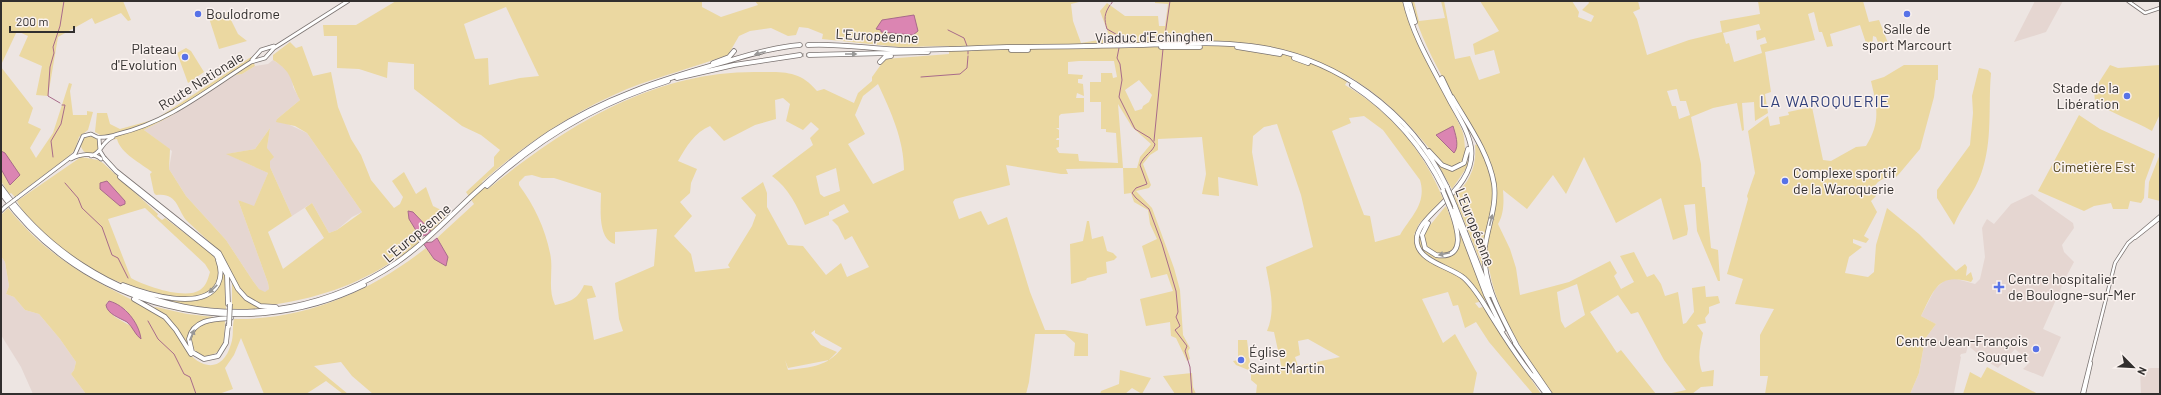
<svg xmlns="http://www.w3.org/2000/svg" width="2161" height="395" font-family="Barlow,sans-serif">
  <rect width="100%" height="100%" fill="#ede5e2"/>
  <!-- built -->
  <path fill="#e5d6d1" d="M2035,1H2063L2046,32L2014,42Z
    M273,60L285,68L292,78L293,87L300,100L277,119L307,133L362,212L352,217L337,230L329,233L312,203L292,216L270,167L267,148L270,128L255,149L227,154L268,173L254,207L238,200L268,283L269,289L265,293L259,289L253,281L226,240L186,196L169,169L172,151L144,130L169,117L235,75L242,74L255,66L268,64Z
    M2032,194L2073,223L2074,228L2062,245L2064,252L2074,262L2066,277L2043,329L2061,337L2043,377L2023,369L2030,362L2015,349L1998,368L1985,360L1964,342L1963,345L1968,346L1966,353L1961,354L1960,356L1961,357L1954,393L1910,394L1919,373L1925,339L1936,324L1921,316L1935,289L1944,281L1953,278L1975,284L1980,279L1985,257L1982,228L1984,224L1987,219L1994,224L2011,204Z
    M1,256L5,262L9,286L6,294L14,297L25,310L39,314L60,339L76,362L74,370L71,374L86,394H33L21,367L1,335Z
    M2151,368H2160V394H2141L2140,370Z"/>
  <!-- green -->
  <path fill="#ebd8a1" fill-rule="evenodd" d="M1,1H123L131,20L128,21L121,13L95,24L92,18L58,37L48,96L36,95L42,66L19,56L28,36L17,31L1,65Z
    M396,1H702V7L721,17L758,5L755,1H1083L1071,4L1073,21L1081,43L1110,38L1100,11L1107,3L1125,16H1158L1159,26H1165L1168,4L1155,3V1H1403C1416,47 1442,86 1462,130C1466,140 1464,158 1468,162L1467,167L1452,189L1437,163L1439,160C1409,124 1390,102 1350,77L1345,85C1389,110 1425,152 1443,199L1419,224L1414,235C1427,234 1437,215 1446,206L1455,229L1456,237L1461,236L1486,300L1475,303L1479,308L1483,307L1541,394H1533L1489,342L1476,322L1465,328L1458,305L1453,306L1448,292L1422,299L1443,343L1455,334L1477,373L1473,394H1256L1257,385L1251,380V371L1236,365L1233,361L1238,360V340H1247L1251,371L1262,375L1282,369L1274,332L1267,331C1276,310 1270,289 1266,267L1313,247L1301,195L1277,124L1264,127L1253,136L1252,152L1258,186L1218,177L1219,196L1202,194L1206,174L1202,137L1158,139V150L1150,155L1143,164L1151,185L1149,188L1136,191L1152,208L1174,268L1180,290L1183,335L1190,348L1188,351L1190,359L1187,361L1176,338L1171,336L1170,322L1146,326L1140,299L1173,291L1167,274L1151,278L1142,246L1157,239L1150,224L1148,210L1134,202L1131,193L1124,194L1123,168L1066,169L1068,174H1061L1006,165L1010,185L955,199L953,202L959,219L981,211L988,225L1007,217L1030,292L1045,330H1064L1088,334V356H1074L1075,343L1065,334H1035L1029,382L1026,394H373L352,376L341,362L314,366L348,394H343L326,381L306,394H264L241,338L234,355L225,368L233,389L219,394H86L71,374L74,370L76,362L60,339L39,314L25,310L14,297L6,294L9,286L5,262L1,256V215L8,208C50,260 93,280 150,309L156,307L187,314L214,317L217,321L225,320C224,340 227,353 204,357L195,351L192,346L185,348C200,370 223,373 231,344C234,336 232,327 234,319C305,320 370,292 426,248L434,259L448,257L437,238L474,204L466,192L494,166V157L500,150L481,135L462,126L414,89V64L388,62L387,78L359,69L337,68V36H324L323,25H356ZM506,7L539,76L520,78L489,85L488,58L475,59L464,24ZM799,27L808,28L823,34L822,39L899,47L949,46V54L885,59L872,77V81L858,93L854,103L824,89L817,91C800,70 783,72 757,72C653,71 566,126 488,189L482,182C526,143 573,112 627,89C660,76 695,67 728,55L739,36L750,31L771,28L788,36L796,35ZM1079,61H1114L1117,77L1113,78L1112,73H1101V82H1090V102H1101V129H1106V132L1116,133L1118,163L1079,161L1078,154L1059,153L1056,148L1059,147V140H1056L1057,138H1059V130L1056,128H1059V116L1061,114L1084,112V98H1076L1077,93L1084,96L1083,84L1078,83V79H1082L1083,75L1068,74V62ZM1139,80L1152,95L1149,102L1143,106L1142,109L1135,111L1125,90ZM878,84C891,112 904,140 904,170L873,184L848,144L865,134L855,115L863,96ZM783,98L790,104L786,121L803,130L811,122L819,129L810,138L813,145L772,176C789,189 797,205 805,225L829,215V212L844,204L849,212L832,220L838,226L845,240L852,236L869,267L847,277L841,263L826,275L803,246L788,245L767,207V193L763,182L741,198L756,215L752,226L728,265L730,268L695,272L691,254L674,236L692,216L680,202L690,193L691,183L697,169L678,161C686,147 695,132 710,126L724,141L755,125L776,119L775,100ZM1118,104L1132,127L1151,144L1140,157L1137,168H1123ZM1364,116L1383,130L1420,180C1427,204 1411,216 1400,235L1375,242L1370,216L1364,215L1332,131L1351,123L1349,118ZM836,168L840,191L824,197L820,194L816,176ZM532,175L542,178H554L601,193C601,207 597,239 615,244V232L657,229L654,266L615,283L619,319L623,331L594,340L587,299L596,297L592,286L584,285C578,299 570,302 555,305C547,288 554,270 550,253C545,228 534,205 519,185V182L525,176ZM111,301L126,310L139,339L134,328L115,317L106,308L107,302ZM815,330V333L842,348C827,367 811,367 788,370L785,360L788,368L824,361L829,360L837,352L821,345L811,333ZM1308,339L1340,357L1298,366L1295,357L1300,355L1298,341Z
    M1411,1H1414L1419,21L1445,18L1441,1H1444L1455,59L1470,56L1479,80L1500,73L1494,50L1475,55L1473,44L1499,31L1480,1H1572L1579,12L1578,17L1591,22L1594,16L1582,10L1589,3L1588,1H1638L1640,9L1633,12L1637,19L1647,55L1689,40L1722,32L1720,21L1760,14L1758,1H1863L1869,22L1879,20L1888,43L1879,45L1876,37L1873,36L1872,47L1867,46L1860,25L1830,34L1833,46L1827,47L1822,32H1819L1814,12L1808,14L1815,40L1765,52L1771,92L1765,94L1768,113L1755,121L1754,102L1742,103L1744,130L1742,131L1737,103L1713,108L1691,117L1701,164L1702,187H1705L1711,248L1718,250L1720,281H1718L1697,231L1695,204L1684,205L1688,229L1687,235L1673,240L1661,198L1616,223L1584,157L1566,194L1553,175L1527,209L1503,190C1504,201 1504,214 1498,224L1510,249L1516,268L1520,295L1569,282L1610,261L1617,273L1614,276L1621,289L1634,282L1620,256L1634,252L1647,277L1654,274L1661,284L1665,296L1678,292L1683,324L1686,323L1694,312L1692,288L1705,286L1706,297L1718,296L1720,303L1709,307V313L1705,318L1706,323L1697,325L1703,333C1700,346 1697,359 1702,372L1714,370L1713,386L1701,387L1692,394H1667L1686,390L1664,360L1638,312L1631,314L1618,295L1590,312L1617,353L1621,350L1656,394H1553C1526,356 1497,316 1489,268H1483L1454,196C1470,182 1477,166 1475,145L1480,143C1457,100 1421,48 1411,1ZM1759,24L1761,30L1756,31L1757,40L1765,37L1767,43L1760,45L1762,53L1734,62L1729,43L1726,44L1723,33ZM1677,89L1680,101H1686L1690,115L1679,119L1676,106H1672L1667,91ZM1577,284L1585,315L1565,328L1561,321L1557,292Z
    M227,12L238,34L247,41L219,49L209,18Z
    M290,42L296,48L302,46L313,76L331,72L338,107L351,139L361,155L371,180L394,208L400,204L403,197L392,181L404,172L416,194L426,187L433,206L449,214L431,232L413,212L422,241C371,279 334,295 272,305C268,305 266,307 263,308C254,310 242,309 232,309V282L234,277L219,251L186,220C177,208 177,192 156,195L154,193L150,174L152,172C142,164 120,153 117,139L110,140L109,135L102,136L95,132L97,113H107L110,124L120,129L156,119L251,57L255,66L242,74L235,75L169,117L144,130L170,149L169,169L186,196L226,240L253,281L259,289L265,292L269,289L268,283L238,200L254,206L268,173L226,154L255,149L270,128L267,148L274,157L270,161V167L292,216L268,232L283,269L324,238L305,208L312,203L329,233L337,230L362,212L307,133L295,126L276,122L277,119L300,100C289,80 294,73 273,60V55Z
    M186,48L191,51L204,72L188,83L177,53Z
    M1904,65H1938V80H1936L1934,97L1920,149L1899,174L1896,177L1894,172L1892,173L1878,182L1872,189L1876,196L1871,201L1877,212L1864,236L1869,239L1866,243L1853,239V243L1862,247L1849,257L1845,273L1868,277L1874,272L1876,245L1887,208L1919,234L1956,271L1965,264L1967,267L1966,276L1971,272L1973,279L1971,282C1938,272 1934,290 1921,316L1936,324L1925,339L1919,373L1910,394H1765L1768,376H1760V335L1774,309L1735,304L1743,279L1727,274L1748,199L1747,196L1755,173L1748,131L1768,116L1770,126L1780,124L1779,117L1789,115L1788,112L1812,107L1823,160L1831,161L1856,147L1866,146C1881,122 1877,107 1871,81L1884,77Z
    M2110,65L2118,68L2160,65V114L2152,131C2133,120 2112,114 2095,102L2094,90Z
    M1,67L33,108L28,123L41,129L30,148L36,158L53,133L69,83L72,84L70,91L73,115H87V111L93,112L88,130L79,137L75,150L69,156L15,197L11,193L9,194L1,181Z
    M1979,68L1988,70L1991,73C1988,106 1993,142 1981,174C1975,192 1961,207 1954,225L1937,198V190L1970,145L1973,113L1972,96Z
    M2079,115L2100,129L2155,154L2145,181L2144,198L2141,203L2130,201L2128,209H2113L2111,203L2094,206L2084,211L2038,191Z
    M81 145a9 9 0 1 1 18 0a9 9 0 1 1-18 0Z
    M2160,154V201L2148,198L2149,182Z
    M81,157L98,160L103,163L158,214L157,216L162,220L165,218L212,254L217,262L219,272H224L225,275L226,309C207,307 169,307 157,293C139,288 121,284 104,276C76,262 31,230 17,201ZM145,208L205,264L210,272C208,279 206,286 200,290C185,300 145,286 131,278L108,219Z
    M1087,221H1089L1092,239L1103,236L1107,251L1113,253L1117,257L1114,260L1106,262L1107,273L1087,278L1086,280L1071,284L1070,244L1083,241Z
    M1987,367L2038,394H1963L1970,372L1981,378Z
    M1120,370L1151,378L1142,394L1132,388L1125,394H1100L1101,391L1119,384Z
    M1192,373L1193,387L1196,394H1175L1163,376Z"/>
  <!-- water -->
  <path fill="#db85b2" stroke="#a86b8a" d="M914,15L918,31L913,35L881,32V30L876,29L882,20Z
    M1453,126C1455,133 1460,146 1454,153L1436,135Z
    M1,151L5,153L20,175L10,185L1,169Z
    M107,181L125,201V204L120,206L100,189V183Z
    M408,211L413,212L433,233L420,237L409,219Z
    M437,238L448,257L446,266L434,259L423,243L432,242Z
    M109,301C125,305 139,323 141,339C135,335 133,327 127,322C120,318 107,314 106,305Z"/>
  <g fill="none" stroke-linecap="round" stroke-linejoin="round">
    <!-- stream -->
    <path stroke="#a86b8a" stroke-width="1" d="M1111,4L1113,1
      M1110,5C1104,14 1104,19 1107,29L1121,37L1120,45
      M948,30L964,38L967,46
      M1164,42L1170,1
      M1119,48L1117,58L1120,64L1122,80L1119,97L1135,129L1150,138L1155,144C1154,151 1143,156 1140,165L1147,184L1136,188L1132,193L1136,198L1149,209L1162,244L1176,291L1178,312L1176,317L1180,326L1175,330L1187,346L1185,351L1190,367L1192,394
      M968,50V54
      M921,77L960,74L967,68L968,56
      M60,103L48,96L50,67L54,53L53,47L60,26L64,1
      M1154,141L1163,49
      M53,157L51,141L61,124L65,105H62
      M65,183L78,198L82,208L102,227L112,255L118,258L128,278
      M148,321L158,339L174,354L184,374L190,377L196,394"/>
    <!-- highway-tunnel -->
    <path stroke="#c8c1be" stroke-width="4" stroke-dasharray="4 2" stroke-linecap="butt" d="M800,55H809"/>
    <defs>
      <path id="secondary" d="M2128,1L2145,13L2160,8
        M2135,238L2159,219
        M2082,394L2115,263L2128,243L2160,216
        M2084,394L2091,363"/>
      <path id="primary" d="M252,60L261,50L274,46
        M97,137C104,138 112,136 118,134C169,122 208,89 251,62L265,58L274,48L348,1
        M91,156C102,153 101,142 113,137
        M71,159C80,154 93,152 101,159
        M17,198L75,154L83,136L91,134L99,138L100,151L105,159
        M1,211L5,207"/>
      <path id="highway" d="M1405,1C1413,37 1434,70 1451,103C1459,117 1468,131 1471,147C1478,192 1412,214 1417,243C1420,262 1451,267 1464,278C1476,289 1484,304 1492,317C1505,338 1518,358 1533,377
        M1409,1L1415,22
        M808,45C839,43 870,49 902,50C937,50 972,48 1007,47C1051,47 1095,46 1139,45C1176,44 1214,41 1251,46C1335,56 1411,111 1447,187
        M1161,47H1200
        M1237,47L1280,54
        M1011,50H1028
        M809,55L928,52
        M1294,58L1308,63
        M880,62L885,57L891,56
        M713,63L729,57L734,51
        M677,78L734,65L800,55
        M1442,78L1452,99
        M1352,85C1391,111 1423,147 1444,190
        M1452,97C1467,123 1489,153 1494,184C1497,206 1488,225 1485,247C1481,281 1501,315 1516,344
        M1429,151L1442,165L1452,169L1464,163L1468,149
        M105,159L116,171L219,253L238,289L246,298L260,306L276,307
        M120,177L216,255L227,275L228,304
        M487,186C539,138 601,102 668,81
        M1,187C92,315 264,352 396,263C425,243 449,217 475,193C499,171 523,151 550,133C604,98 663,79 724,62C749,55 774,47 800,45
        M1,193C83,308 238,347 364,285
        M1455,206L1490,295
        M1453,208L1486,295L1503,330
        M1428,223L1422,235L1425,248L1436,255C1468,260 1457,227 1451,210
        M123,285C146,294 203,312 218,284C222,276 221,268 218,260
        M134,299L165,317L176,330L191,354
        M228,325L226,343L218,356L204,359L192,352L189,339C193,319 215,319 231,318
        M1515,343L1550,394
        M1532,375L1546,394"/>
    </defs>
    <!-- secondary casing -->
    <use href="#secondary" stroke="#7a7371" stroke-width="4"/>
    <!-- primary casing -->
    <use href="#primary" stroke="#7a7371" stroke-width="4.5"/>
    <!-- highway casing -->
    <use href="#highway" stroke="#7a7371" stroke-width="5.5"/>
    <!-- secondary -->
    <use href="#secondary" stroke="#fff" stroke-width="2.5"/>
    <!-- primary -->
    <use href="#primary" stroke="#fff" stroke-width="3"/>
    <!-- highway -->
    <use href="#highway" stroke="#fff" stroke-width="4"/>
    <defs>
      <path id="primary-bridge" d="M5,207L17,198"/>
      <path id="highway-bridge" d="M1447,187L1455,206
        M1443,191L1451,210
        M229,326L230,304"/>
    </defs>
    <!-- primary-bridge casing -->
    <use href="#primary-bridge" stroke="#7a7371" stroke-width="4.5" stroke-linecap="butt"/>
    <!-- highway-bridge casing -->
    <use href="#highway-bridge" stroke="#7a7371" stroke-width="5.5" stroke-linecap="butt"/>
    <!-- primary-bridge -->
    <use href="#primary-bridge" stroke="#fff" stroke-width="3"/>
    <!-- highway-bridge -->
    <use href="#highway-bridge" stroke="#fff" stroke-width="4"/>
  </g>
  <!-- one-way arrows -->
  <defs><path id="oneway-solid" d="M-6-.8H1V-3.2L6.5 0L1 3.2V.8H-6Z"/></defs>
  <g fill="#989796">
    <use href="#oneway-solid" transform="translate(760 53) rotate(165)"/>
    <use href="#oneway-solid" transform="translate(851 54)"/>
    <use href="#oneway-solid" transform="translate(1491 220) rotate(-76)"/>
    <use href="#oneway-solid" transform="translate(1444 254) rotate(168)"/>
    <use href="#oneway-solid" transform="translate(213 289) rotate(136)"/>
    <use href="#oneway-solid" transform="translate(192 335) rotate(-67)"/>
  </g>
  <!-- markers -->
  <g fill="#5772e7" stroke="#faf2ef" stroke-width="1.5">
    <circle cx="198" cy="14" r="4"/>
    <circle cx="1907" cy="14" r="4"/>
    <circle cx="185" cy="57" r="4"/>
    <circle cx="2127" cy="96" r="4"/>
    <circle cx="1785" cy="181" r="4"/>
    <path d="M1997 281h4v4h4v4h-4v4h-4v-4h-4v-4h4z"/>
    <circle cx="2036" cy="349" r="4"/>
    <circle cx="1241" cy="360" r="4"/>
  </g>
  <g text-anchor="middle" stroke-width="3" stroke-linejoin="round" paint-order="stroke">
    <!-- poi labels -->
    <g font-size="14" fill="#322f2e" stroke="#faf2ef" text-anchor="start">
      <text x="206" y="19">Boulodrome</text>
      <text x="1907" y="34" text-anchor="middle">Salle de<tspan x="1907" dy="16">sport Marcourt</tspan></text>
      <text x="177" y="54" text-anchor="end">Plateau<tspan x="177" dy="16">d'Evolution</tspan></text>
      <text x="2119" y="93" text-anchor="end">Stade de la<tspan x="2119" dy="16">Libération</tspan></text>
      <text x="1793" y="178">Complexe sportif<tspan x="1793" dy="16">de la Waroquerie</tspan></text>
      <text x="2008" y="284">Centre hospitalier<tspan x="2008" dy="16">de Boulogne-sur-Mer</tspan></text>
      <text x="2028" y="346" text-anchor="end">Centre Jean-François<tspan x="2028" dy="16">Souquet</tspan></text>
      <text x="1249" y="357">Église<tspan x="1249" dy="16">Saint-Martin</tspan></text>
    </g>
    <!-- street labels -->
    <g font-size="14" fill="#322f2e" stroke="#faf2ef">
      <text transform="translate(877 36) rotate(3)" y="5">L'Européenne</text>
      <text transform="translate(1154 37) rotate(-1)" y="5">Viaduc d'Echinghen</text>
      <text transform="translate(201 81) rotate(-32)" y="5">Route Nationale</text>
      <text transform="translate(1475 227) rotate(68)" y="5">L'Européenne</text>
      <text transform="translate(417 233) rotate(-40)" y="5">L'Européenne</text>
    </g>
    <!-- park labels -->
    <g font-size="14" fill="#51441d" stroke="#faf2ef">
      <text x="2094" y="172">Cimetière Est</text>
    </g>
    <!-- quarter labels -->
    <g font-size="16" letter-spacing="1" fill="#32417b" stroke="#faf2ef">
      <text x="1825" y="107">LA WAROQUERIE</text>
    </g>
  </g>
  <!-- border -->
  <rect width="2161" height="395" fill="none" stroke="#322f2e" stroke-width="4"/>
  <!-- north arrow -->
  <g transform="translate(2133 367) rotate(114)" stroke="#faf2ef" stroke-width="3" paint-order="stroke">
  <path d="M0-3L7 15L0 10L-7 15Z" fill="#322f2e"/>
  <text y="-6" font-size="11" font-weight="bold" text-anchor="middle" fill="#322f2e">N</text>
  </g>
  <!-- scale -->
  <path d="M10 26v6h64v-6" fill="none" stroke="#322f2e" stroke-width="2"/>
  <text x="16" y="26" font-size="12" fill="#322f2e" stroke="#faf2ef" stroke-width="3" paint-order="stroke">200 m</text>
</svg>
